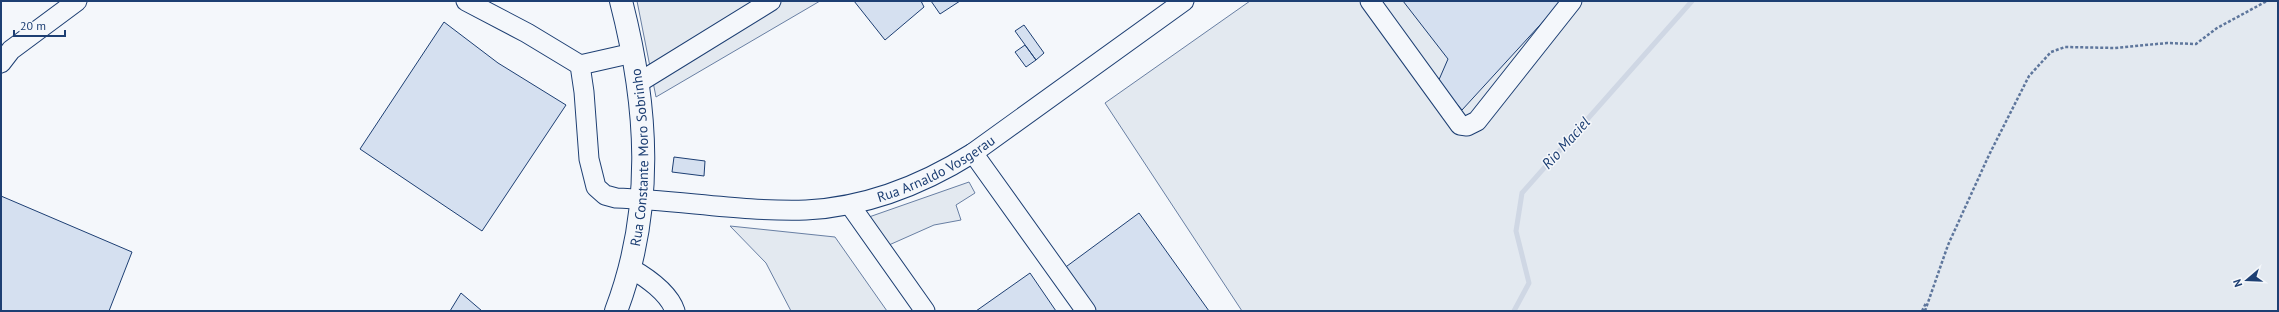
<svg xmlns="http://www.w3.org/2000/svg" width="2279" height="312" font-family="'PT Sans',sans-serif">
  <rect width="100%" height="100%" fill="#f4f7fb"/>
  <!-- green -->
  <path fill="#e3e9f0" stroke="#687fa3" d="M637,1H820L656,97Z
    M1250,1H2278V311H1242L1105,103Z
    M969,182L975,193L956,205L961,220L934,225L889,245L869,217Z
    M730,226L835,237L887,311H791L766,263Z"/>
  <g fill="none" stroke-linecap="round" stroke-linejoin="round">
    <!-- stream -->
    <path stroke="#cfd7e4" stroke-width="5" d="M1514,311L1529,283L1516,231L1522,193L1692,1"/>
  </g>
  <!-- building -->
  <path fill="#d5e0f0" stroke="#1d3f73" d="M854,1H921L924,7L885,40Z
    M931,1H960L940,14Z
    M1403,1H1562L1462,110L1438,82L1448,59Z
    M444,22L498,63L566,105L482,231L360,149Z
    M1024,25L1044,53L1036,60L1015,31Z
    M1025,45L1036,60L1026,67L1015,52Z
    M674,157L705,161L704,176L672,172Z
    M1,196L132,252L109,311H1Z
    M1139,213L1209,311H1094L1063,269Z
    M1030,273L1056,311H976Z
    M461,293L482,311H450Z"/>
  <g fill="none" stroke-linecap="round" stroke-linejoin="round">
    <defs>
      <g id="minor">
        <path id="s1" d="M466,1L527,33L580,65L584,92L589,159L596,187L605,195L616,198C679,200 743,212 806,210C867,207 922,185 973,153L1184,1"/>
        <path d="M1370,1L1460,125L1467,126L1477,121L1572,1"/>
        <path d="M1,63L11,50L77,1"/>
        <path d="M580,65L633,53"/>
        <path d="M638,83L771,1"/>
        <path d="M973,153L1086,311"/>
        <path d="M850,205L925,311"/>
        <path d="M630,268C646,277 669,293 675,311"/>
      </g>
      <g id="major">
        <path id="s2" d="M616,311C655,208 648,106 621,1"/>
      </g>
    </defs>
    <!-- minor casing -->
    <use href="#minor" stroke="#1d3f73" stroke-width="21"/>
    <!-- major casing -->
    <use href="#major" stroke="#1d3f73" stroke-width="24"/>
    <!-- path -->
    <path stroke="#5e769c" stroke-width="2.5" stroke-dasharray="3 2" stroke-linecap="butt" d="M1922,311L1926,303
      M1925,311L1948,245L1989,155L2029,76L2051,52L2065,47L2115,48L2167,43L2196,44L2217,28L2267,1"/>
    <!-- minor -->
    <use href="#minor" stroke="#f4f7fb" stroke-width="19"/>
    <!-- major -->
    <use href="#major" stroke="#f4f7fb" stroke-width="22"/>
  </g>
  <g text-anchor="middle" stroke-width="3" stroke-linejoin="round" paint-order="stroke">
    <!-- street labels -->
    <g font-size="14" fill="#1d3f73" stroke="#f4f7fb">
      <text dy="5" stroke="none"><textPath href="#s2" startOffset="157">Rua Constante Moro Sobrinho</textPath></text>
      <text dy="5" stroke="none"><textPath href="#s1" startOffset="606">Rua Arnaldo Vosgerau</textPath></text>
    </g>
    <!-- water labels -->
    <g font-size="15" font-style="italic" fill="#1d3f73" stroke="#f4f7fb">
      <text transform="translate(1566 143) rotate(-48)" y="5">Rio Maciel</text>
    </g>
  </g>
  <!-- border -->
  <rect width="2279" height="312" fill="none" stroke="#1d3f73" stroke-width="4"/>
  <!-- north arrow -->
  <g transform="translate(2247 280) rotate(251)" stroke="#f4f7fb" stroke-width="3" paint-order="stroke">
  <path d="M0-3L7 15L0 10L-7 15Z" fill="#1d3f73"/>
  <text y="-6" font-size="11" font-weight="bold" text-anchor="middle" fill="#1d3f73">N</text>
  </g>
  <!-- scale -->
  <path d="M14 30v6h51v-6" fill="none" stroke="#1d3f73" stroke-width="2"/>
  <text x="20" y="30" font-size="12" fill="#1d3f73" stroke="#f4f7fb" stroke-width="3" paint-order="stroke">20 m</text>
</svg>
